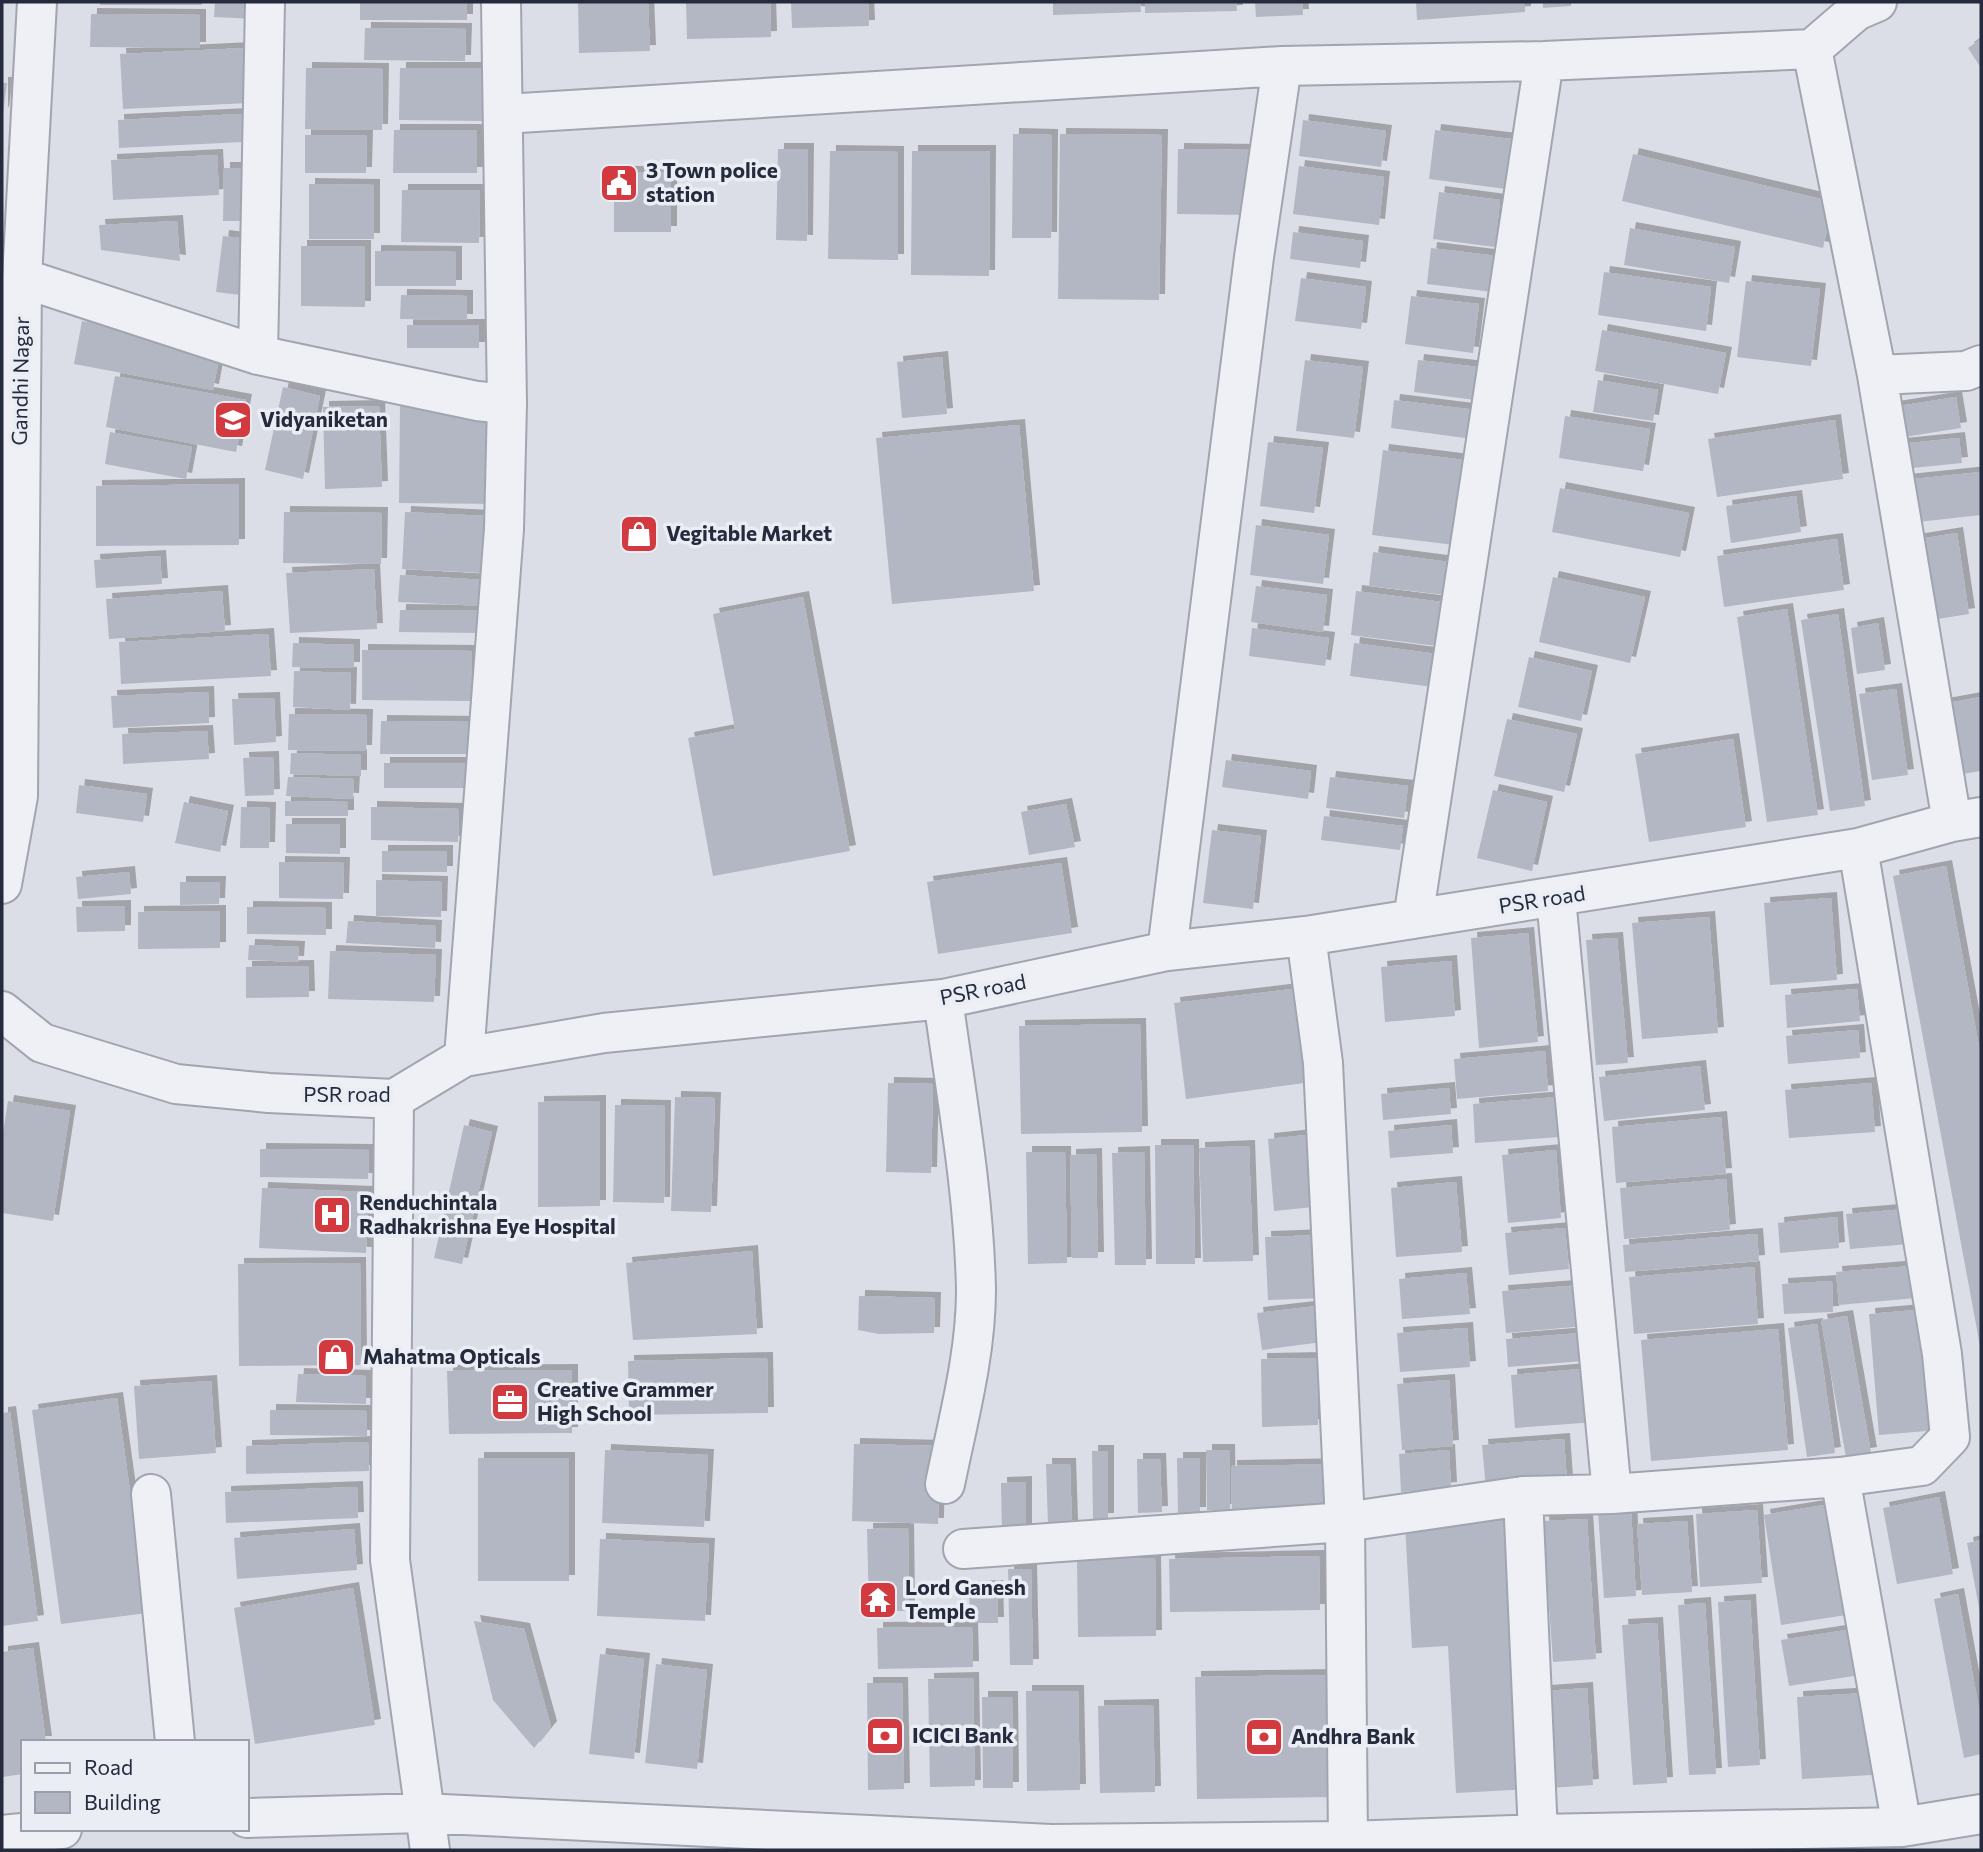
<svg xmlns="http://www.w3.org/2000/svg" width="1983" height="1852" font-family="Commissioner,sans-serif">
  <defs>
    <filter id="shadow"><feDropShadow dx="6" dy="-6" stdDeviation="0" flood-color="#0004"/></filter>
  </defs>
  <rect width="100%" height="100%" fill="#dbdee6"/>
  <!-- building -->
  <path fill="#b2b7c3" filter="url(#shadow)" d="M100,2H202V5H100Z
    M215,2H257V19L214,17Z
    M360,2H467V20H360Z
    M578,2H648L650,51L579,53Z
    M686,2H770L771,37L687,39Z
    M791,2H868L869,26L792,28Z
    M1053,2H1140L1141,12L1053,15Z
    M1145,2H1236L1237,11L1145,13Z
    M1255,2H1302L1303,15L1256,17Z
    M1416,2H1525V12L1417,20Z
    M1543,2H1571V6L1543,8Z
    M91,14L200,15V48L90,47Z
    M365,28L466,29L465,61L364,60Z
    M1981,39V68L1968,48Z
    M246,48L249,103L123,109L120,54Z
    M306,68L383,69L382,130L305,129Z
    M400,68H484L483,121L399,120Z
    M2,83H7L3,113L2,112Z
    M242,114L243,142L119,148L118,120Z
    M1303,120L1386,131L1381,167L1299,156Z
    M394,130H477V173H393Z
    M1435,130L1520,140L1514,190L1429,179Z
    M1013,134L1052,135L1051,238H1012Z
    M1060,134L1162,135L1159,300L1058,299Z
    M305,135H367L366,173H305Z
    M778,149H808L807,241L776,240Z
    M1178,149L1252,150V215L1177,214Z
    M830,151L898,152V260L828,259Z
    M912,151H990L989,276L911,275Z
    M1633,154L1833,202L1823,248L1622,201Z
    M217,155L219,195L113,200L111,160Z
    M1299,166L1384,177L1379,225L1293,214Z
    M224,168H256L255,221H223Z
    M614,172H671V232H614Z
    M309,184L374,185V239H309Z
    M402,190H480L479,243L401,242Z
    M1439,192L1500,200L1495,247L1433,239Z
    M177,221L180,261L101,250L99,225Z
    M1630,228L1735,247L1729,283L1624,265Z
    M1293,232L1363,241L1360,268L1290,259Z
    M223,236L256,240L249,296L216,292Z
    M301,246H365V307L301,306Z
    M1431,248L1497,256L1493,292L1427,284Z
    M375,251L456,252V286H375Z
    M1604,272L1711,287L1706,331L1598,315Z
    M1301,278L1366,287L1361,329L1295,321Z
    M1746,281L1820,289L1811,366L1737,357Z
    M401,295L467,296V320L400,319Z
    M1411,296L1479,304L1473,353L1405,344Z
    M82,321L221,347L213,390L74,364Z
    M407,325H479V348H407Z
    M1602,330L1726,353L1718,394L1595,371Z
    M942,357L947,414L902,418L897,362Z
    M1305,360L1363,367L1354,438L1296,431Z
    M1418,360L1479,367L1475,400L1414,392Z
    M115,376L246,400L236,452L106,427Z
    M1598,380L1658,390L1653,421L1593,412Z
    M283,387L320,396L303,479L265,470Z
    M1956,397L1961,428L1898,438L1893,407Z
    M1394,400L1476,410L1472,439L1391,428Z
    M400,405L503,406L502,504L399,503Z
    M379,406L382,487L325,489L323,407Z
    M1565,416L1650,429L1643,471L1559,458Z
    M1835,420L1843,479L1717,497L1708,439Z
    M1019,425L1034,591L892,604L876,438Z
    M110,432L192,447L186,479L105,464Z
    M1959,438L1962,463L1902,469L1900,444Z
    M1268,442L1323,448L1314,513L1260,506Z
    M1383,450L1464,460L1454,545L1372,535Z
    M1981,472V515L1909,523L1904,480Z
    M239,484V545L96,546V486Z
    M1560,488L1689,513L1680,557L1552,532Z
    M1796,496L1801,532L1731,543L1726,506Z
    M284,512L382,513L381,564L283,563Z
    M405,512L486,516L483,573L402,569Z
    M1256,525L1329,535L1323,584L1250,575Z
    M1957,533L1969,614L1919,622L1907,541Z
    M1837,539L1844,590L1724,607L1717,556Z
    M1373,552L1449,562L1445,595L1369,586Z
    M160,556L162,584L96,588L94,560Z
    M374,569L377,629L290,633L286,573Z
    M400,575L485,580L484,606L398,602Z
    M1553,577L1645,597L1630,663L1539,642Z
    M1256,586L1327,595L1323,632L1251,622Z
    M222,591L225,631L109,639L106,599Z
    M1356,591L1442,602L1436,646L1351,635Z
    M803,597L850,851L713,876L688,738L735,729L713,614Z
    M1787,609L1818,815L1767,822L1737,617Z
    M400,610L483,611L482,633L399,632Z
    M1838,614L1865,806L1830,811L1801,620Z
    M1878,623L1885,670L1857,674L1851,628Z
    M1252,628L1329,638L1325,666L1249,656Z
    M268,634L271,676L121,684L119,642Z
    M293,643L354,645V668L292,667Z
    M1354,643L1437,654L1433,687L1350,676Z
    M362,650L472,651V701L362,700Z
    M1529,657L1592,671L1581,721L1518,707Z
    M294,671L351,673L350,710L293,707Z
    M1896,689L1908,775L1872,780L1859,694Z
    M208,692L209,723L113,728L111,696Z
    M1981,697V771L1950,776L1937,705Z
    M274,698L276,742L234,745L232,699Z
    M289,714L367,715L366,751L288,750Z
    M1507,719L1577,734L1564,792L1494,776Z
    M381,721L472,722L471,754H380Z
    M207,731L209,759L123,764L122,734Z
    M1733,739L1746,827L1649,842L1635,754Z
    M291,753L361,755V776L290,774Z
    M273,757L274,795L245,796L243,758Z
    M1226,760L1311,771L1308,799L1222,787Z
    M384,763H466L467,788H384Z
    M288,777L354,779L353,799L286,796Z
    M1330,777L1408,786L1404,818L1326,808Z
    M79,785L147,794L143,822L76,813Z
    M1493,790L1547,802L1532,871L1477,858Z
    M285,801L348,802V816H285Z
    M184,802L228,811L220,852L175,843Z
    M1066,804L1075,847L1029,855L1021,812Z
    M241,807L270,808L269,848H240Z
    M371,807L459,809L458,842L371,840Z
    M1324,816L1403,826L1400,850L1321,840Z
    M286,824H340V854L286,853Z
    M1212,830L1261,836L1253,909L1203,903Z
    M382,851H447V872H382Z
    M279,862L344,863L343,899L279,898Z
    M1061,863L1072,933L938,954L927,882Z
    M1946,866L1981,1058L1980,1346L1893,876Z
    M129,872L131,894L78,899L76,877Z
    M376,880L442,882L441,917L376,916Z
    M180,882H220L219,904L180,905Z
    M1831,898L1837,980L1770,985L1764,903Z
    M125,906V931L77,932L76,907Z
    M247,907L326,908V935L247,934Z
    M220,911V948L138,949V912Z
    M1709,917L1718,1033L1642,1039L1632,923Z
    M348,921L436,926L435,948L346,943Z
    M1528,933L1538,1042L1479,1048L1471,938Z
    M1617,938L1628,1063L1596,1065L1586,940Z
    M249,945L299,947L298,962L248,960Z
    M330,951L436,955L434,1002L328,999Z
    M1451,961L1455,1016L1385,1022L1381,967Z
    M308,966L309,997L246,998V967Z
    M1301,988L1312,1082L1186,1099L1174,1003Z
    M1857,989L1860,1021L1787,1028L1785,995Z
    M1140,1024L1142,1132L1021,1134L1019,1026Z
    M1858,1030L1860,1058L1788,1064L1786,1036Z
    M1545,1051L1548,1091L1457,1099L1454,1059Z
    M1700,1066L1705,1110L1604,1121L1599,1077Z
    M888,1083L933,1084L931,1173L886,1172Z
    M1871,1083L1875,1132L1789,1138L1785,1090Z
    M1449,1088L1451,1114L1383,1120L1381,1094Z
    M675,1097L715,1098L711,1212L671,1211Z
    M1557,1097L1560,1137L1475,1143L1473,1104Z
    M8,1101L70,1111L53,1221L2,1213V1139Z
    M600,1101V1206L538,1207V1102Z
    M615,1105L665,1106L664,1203L613,1202Z
    M1721,1117L1726,1174L1616,1183L1612,1127Z
    M464,1125L492,1132L462,1264L434,1258Z
    M1451,1125L1453,1153L1390,1158L1388,1131Z
    M1316,1134L1323,1206L1274,1211L1268,1139Z
    M1155,1145H1193L1195,1264H1156Z
    M1249,1146L1253,1261L1203,1262L1199,1148Z
    M260,1149L369,1150L368,1179L260,1177Z
    M1556,1150L1561,1218L1508,1223L1502,1155Z
    M1026,1152H1065L1067,1263L1028,1264Z
    M1144,1152L1146,1265H1115L1112,1153Z
    M1096,1154L1098,1258H1072L1070,1155Z
    M1726,1179L1730,1230L1624,1239L1620,1188Z
    M1456,1182L1462,1252L1396,1257L1391,1188Z
    M262,1188L368,1192L366,1253L259,1248Z
    M1906,1209L1909,1244L1850,1249L1846,1214Z
    M1837,1217L1839,1248L1780,1253L1778,1223Z
    M1565,1228L1569,1269L1509,1275L1505,1233Z
    M1757,1234L1759,1261L1625,1272L1623,1245Z
    M1321,1235L1324,1298L1268,1300L1265,1237Z
    M752,1251L757,1334L633,1340L626,1263Z
    M360,1263L361,1365L239,1366L238,1264Z
    M1925,1265L1927,1297L1839,1305L1836,1272Z
    M1754,1267L1758,1324L1634,1334L1629,1277Z
    M1466,1273L1470,1314L1402,1319L1399,1279Z
    M1832,1281L1833,1312L1784,1314L1782,1284Z
    M1582,1285L1586,1326L1506,1333L1502,1291Z
    M859,1296L935,1298L934,1333L879,1334L858,1330Z
    M1326,1305L1330,1341L1262,1350L1257,1313Z
    M1928,1309L1938,1430L1879,1435L1869,1314Z
    M1847,1316L1871,1453L1846,1457L1821,1320Z
    M1817,1324L1835,1453L1807,1457L1788,1328Z
    M1467,1328L1470,1367L1400,1372L1397,1333Z
    M1778,1329L1788,1450L1651,1461L1641,1340Z
    M1581,1333L1584,1361L1508,1367L1506,1339Z
    M767,1358L768,1413L629,1415L628,1361Z
    M1317,1358L1318,1425L1262,1427L1261,1359Z
    M1592,1368L1596,1422L1515,1428L1511,1375Z
    M572,1370V1433L449,1434L447,1371Z
    M298,1374L366,1376V1404L296,1402Z
    M1449,1380L1453,1446L1402,1450L1397,1384Z
    M211,1381L216,1453L139,1459L134,1386Z
    M117,1398L147,1613L61,1624L32,1410Z
    M270,1410L367,1411V1436L270,1435Z
    M10,1412L38,1621L2,1626V1413Z
    M1564,1439L1567,1483L1486,1489L1482,1445Z
    M368,1442L369,1471L246,1474V1446Z
    M854,1444L939,1446L938,1524L852,1521Z
    M605,1450L708,1455L704,1527L602,1523Z
    M1206,1450H1229L1230,1510H1207Z
    M1449,1450L1451,1488L1401,1492L1399,1454Z
    M1092,1451H1108V1519H1093Z
    M478,1458H569V1581H478Z
    M1177,1458H1200V1513H1178Z
    M1137,1459H1160L1162,1512L1138,1513Z
    M1046,1464H1070L1072,1526H1048Z
    M1339,1464L1340,1514L1232,1515L1231,1466Z
    M1026,1482V1531L1002,1532L1001,1483Z
    M357,1487L358,1518L226,1523L225,1492Z
    M1939,1497L1953,1574L1897,1584L1883,1508Z
    M1849,1501L1866,1612L1781,1625L1764,1515Z
    M1631,1510L1636,1596L1604,1598L1598,1512Z
    M1757,1510L1762,1583L1700,1587L1696,1514Z
    M1518,1519L1531,1789L1456,1793L1448,1646L1412,1648L1405,1525Z
    M1587,1519L1596,1659L1553,1662L1543,1521Z
    M1687,1521L1692,1592L1642,1595L1637,1524Z
    M908,1528L909,1611H869L867,1529Z
    M354,1529L357,1570L237,1579L234,1538Z
    M600,1539L709,1544L705,1621L597,1616Z
    M1981,1540V1612L1980,1613L1967,1543Z
    M1319,1556L1320,1610L1170,1612L1169,1559Z
    M1155,1558L1156,1636L1078,1637L1077,1559Z
    M1008,1569H1031L1033,1665H1010Z
    M997,1586L998,1623H970L969,1587Z
    M353,1588L375,1725L255,1744L234,1608Z
    M1958,1594L1981,1720V1754L1964,1758L1934,1599Z
    M1750,1600L1760,1765L1728,1767L1718,1602Z
    M1705,1603L1716,1774L1689,1775L1678,1605Z
    M474,1621L524,1629L551,1727L534,1748L493,1700Z
    M1657,1623L1667,1783L1633,1785L1622,1625Z
    M1873,1626L1880,1672L1789,1686L1781,1640Z
    M972,1627L973,1667L878,1669L877,1628Z
    M33,1648L46,1742H23V1774L2,1777V1652Z
    M600,1654L644,1659L634,1759L589,1754Z
    M656,1664L707,1670L697,1769L645,1763Z
    M1331,1675L1333,1797L1197,1799L1195,1677Z
    M973,1678L975,1786L930,1787L928,1679Z
    M867,1683H902L904,1789L868,1790Z
    M1587,1688L1593,1785L1551,1788L1545,1691Z
    M1026,1691H1078L1080,1790L1027,1791Z
    M1884,1692L1890,1774L1802,1779L1797,1697Z
    M982,1697H1012L1013,1788H983Z
    M1153,1705L1155,1792L1100,1793L1098,1706Z"/>
  <g fill="none" stroke-linecap="round" stroke-linejoin="round">
    <defs>
      <path id="minor" d="M1812,49L1877,375L1952,822
        M503,114L1282,66L1544,61L1812,49L1856,11L1877,2
        M22,278L258,355L477,401L507,404
        M258,355L265,2
        M1877,375L1966,371L1981,365
        M2,884L18,796L22,278L37,2
        M1556,898L1612,1494
        M1413,919L1544,61
        M1306,936L1323,1063L1345,1522L1348,1841
        M1167,951L1254,257L1282,66
        M943,999C956,1095 974,1192 976,1290C976,1355 958,1420 945,1484
        M2,1011L42,1043L176,1084L269,1093L394,1099L464,1057L604,1033L943,999L1167,951L1306,936L1858,848L1952,822L1981,817
        M464,1057L504,529L507,404L501,2
        M394,1099L390,1560L430,1850
        M1840,1477L1902,1827
        M151,1494L175,1742
        M1523,1496L1538,1834
        M963,1549L1345,1522L1523,1496L1612,1494L1840,1477L1922,1466L1950,1437L1942,1354L1858,848
        M247,1818L423,1813L1051,1844L1348,1841L1538,1834L1902,1827L1981,1814
        M2,1835L62,1829"/>
    </defs>
    <!-- minor casing -->
    <use href="#minor" stroke="#a1a5b0" stroke-width="42"/>
    <!-- minor -->
    <use href="#minor" stroke="#eef0f5" stroke-width="38"/>
  </g>
  <!-- icons -->
  <defs>
    <symbol id="civic-square" viewBox="-11 -11 22 22"><rect x="-9" y="-9" width="18" height="18" rx="4" fill="#d23a3f" stroke="#eaedf4"/><path d="M-.6-6.5H3V-4.5H.6V-3L4-1V1h2V6H-6V1h2V-1L-.6-3ZM-1.2 2.5V6h2.4V2.5Z" fill="#fff"/></symbol>
    <symbol id="school-square" viewBox="-11 -11 22 22"><rect x="-9" y="-9" width="18" height="18" rx="4" fill="#d23a3f" stroke="#eaedf4"/><path d="M0-5L7-2L0 1L-7-2ZM-4 1L0 2.5L4 1V4Q0 6-4 4Z" fill="#fff"/></symbol>
    <symbol id="shop-square" viewBox="-11 -11 22 22"><rect x="-9" y="-9" width="18" height="18" rx="4" fill="#d23a3f" stroke="#eaedf4"/><path d="M-5-2.5h2.3a2.7 3.5 0 0 1 5.4 0H5L5.5 6h-11ZM-1.5-2.5h3a1.5 2.3 0 0 0-3 0Z" fill="#fff"/></symbol>
    <symbol id="hospital-square" viewBox="-11 -11 22 22"><rect x="-9" y="-9" width="18" height="18" rx="4" fill="#d23a3f" stroke="#eaedf4"/><path d="M-5-5h3v3.5h4V-5h3V5h-3V1.5h-4V5h-3Z" fill="#fff"/></symbol>
    <symbol id="office-square" viewBox="-11 -11 22 22"><rect x="-9" y="-9" width="18" height="18" rx="4" fill="#d23a3f" stroke="#eaedf4"/><path d="M-6-3h4V-5.5h4V-3h4V5H-6ZM-1-4.5V-3h2v-1.5ZM-6 0V1H6V0Z" fill="#fff"/></symbol>
    <symbol id="temple-square" viewBox="-11 -11 22 22"><rect x="-9" y="-9" width="18" height="18" rx="4" fill="#d23a3f" stroke="#eaedf4"/><path d="M0-6L5-2H3V0L6.5 2.5H4V6H1.5V3h-3V6H-4V2.5H-6.5L-3 0V-2H-5Z" fill="#fff"/></symbol>
    <symbol id="bank-square" viewBox="-11 -11 22 22"><rect x="-9" y="-9" width="18" height="18" rx="4" fill="#d23a3f" stroke="#eaedf4"/><path d="M-6-4H6V4H-6ZM0-2.3a2.3 2.3 0 1 0 0 4.6a2.3 2.3 0 1 0 0-4.6Z" fill="#fff"/></symbol>
  </defs>
  <g fill-rule="evenodd">
    <use href="#civic-square" x="597" y="161" width="44" height="44"/>
    <use href="#school-square" x="211" y="398" width="44" height="44"/>
    <use href="#shop-square" x="617" y="512" width="44" height="44"/>
    <use href="#hospital-square" x="310" y="1193" width="44" height="44"/>
    <use href="#shop-square" x="314" y="1335" width="44" height="44"/>
    <use href="#office-square" x="488" y="1380" width="44" height="44"/>
    <use href="#temple-square" x="856" y="1578" width="44" height="44"/>
    <use href="#bank-square" x="863" y="1714" width="44" height="44"/>
    <use href="#bank-square" x="1242" y="1715" width="44" height="44"/>
  </g>
  <g text-anchor="middle" stroke-width="7" stroke-linejoin="round" paint-order="stroke">
    <!-- poi labels -->
    <g font-size="21" font-weight="bold" fill="#252b3d" stroke="#eaedf4" text-anchor="start">
      <text x="646" y="178">3 Town police<tspan x="646" dy="24">station</tspan></text>
      <text x="260" y="427">Vidyaniketan</text>
      <text x="666" y="541">Vegitable Market</text>
      <text x="359" y="1210">Renduchintala<tspan x="359" dy="24">Radhakrishna Eye Hospital</tspan></text>
      <text x="363" y="1364">Mahatma Opticals</text>
      <text x="537" y="1397">Creative Grammer<tspan x="537" dy="24">High School</tspan></text>
      <text x="905" y="1595">Lord Ganesh<tspan x="905" dy="24">Temple</tspan></text>
      <text x="912" y="1743">ICICI Bank</text>
      <text x="1291" y="1744">Andhra Bank</text>
    </g>
    <!-- street labels -->
    <g font-size="21" fill="#252b3d" stroke="#eaedf4">
      <text transform="translate(21 381) rotate(-89)" y="7">Gandhi Nagar</text>
      <text transform="translate(1542 900) rotate(-9)" y="7">PSR road</text>
      <text transform="translate(983 990) rotate(-11)" y="7">PSR road</text>
      <text x="347" y="1102">PSR road</text>
    </g>
  </g>
  <!-- border -->
  <rect width="1983" height="1852" fill="none" stroke="#252b3d" stroke-width="7"/>
  <!-- legend -->
  <rect x="21" y="1740" width="228" height="91" fill="#eaedf4" stroke="#9b9fab" stroke-width="2"/>
  <rect x="35" y="1763" width="35" height="10" fill="#eef0f5" stroke="#9b9fab" stroke-width="2"/>
  <text x="84" y="1775" font-size="21" fill="#252b3d">Road</text>
  <rect x="35" y="1792" width="35" height="21" fill="#b2b7c3" stroke="#9b9fab" stroke-width="2"/>
  <text x="84" y="1810" font-size="21" fill="#252b3d">Building</text>
</svg>
